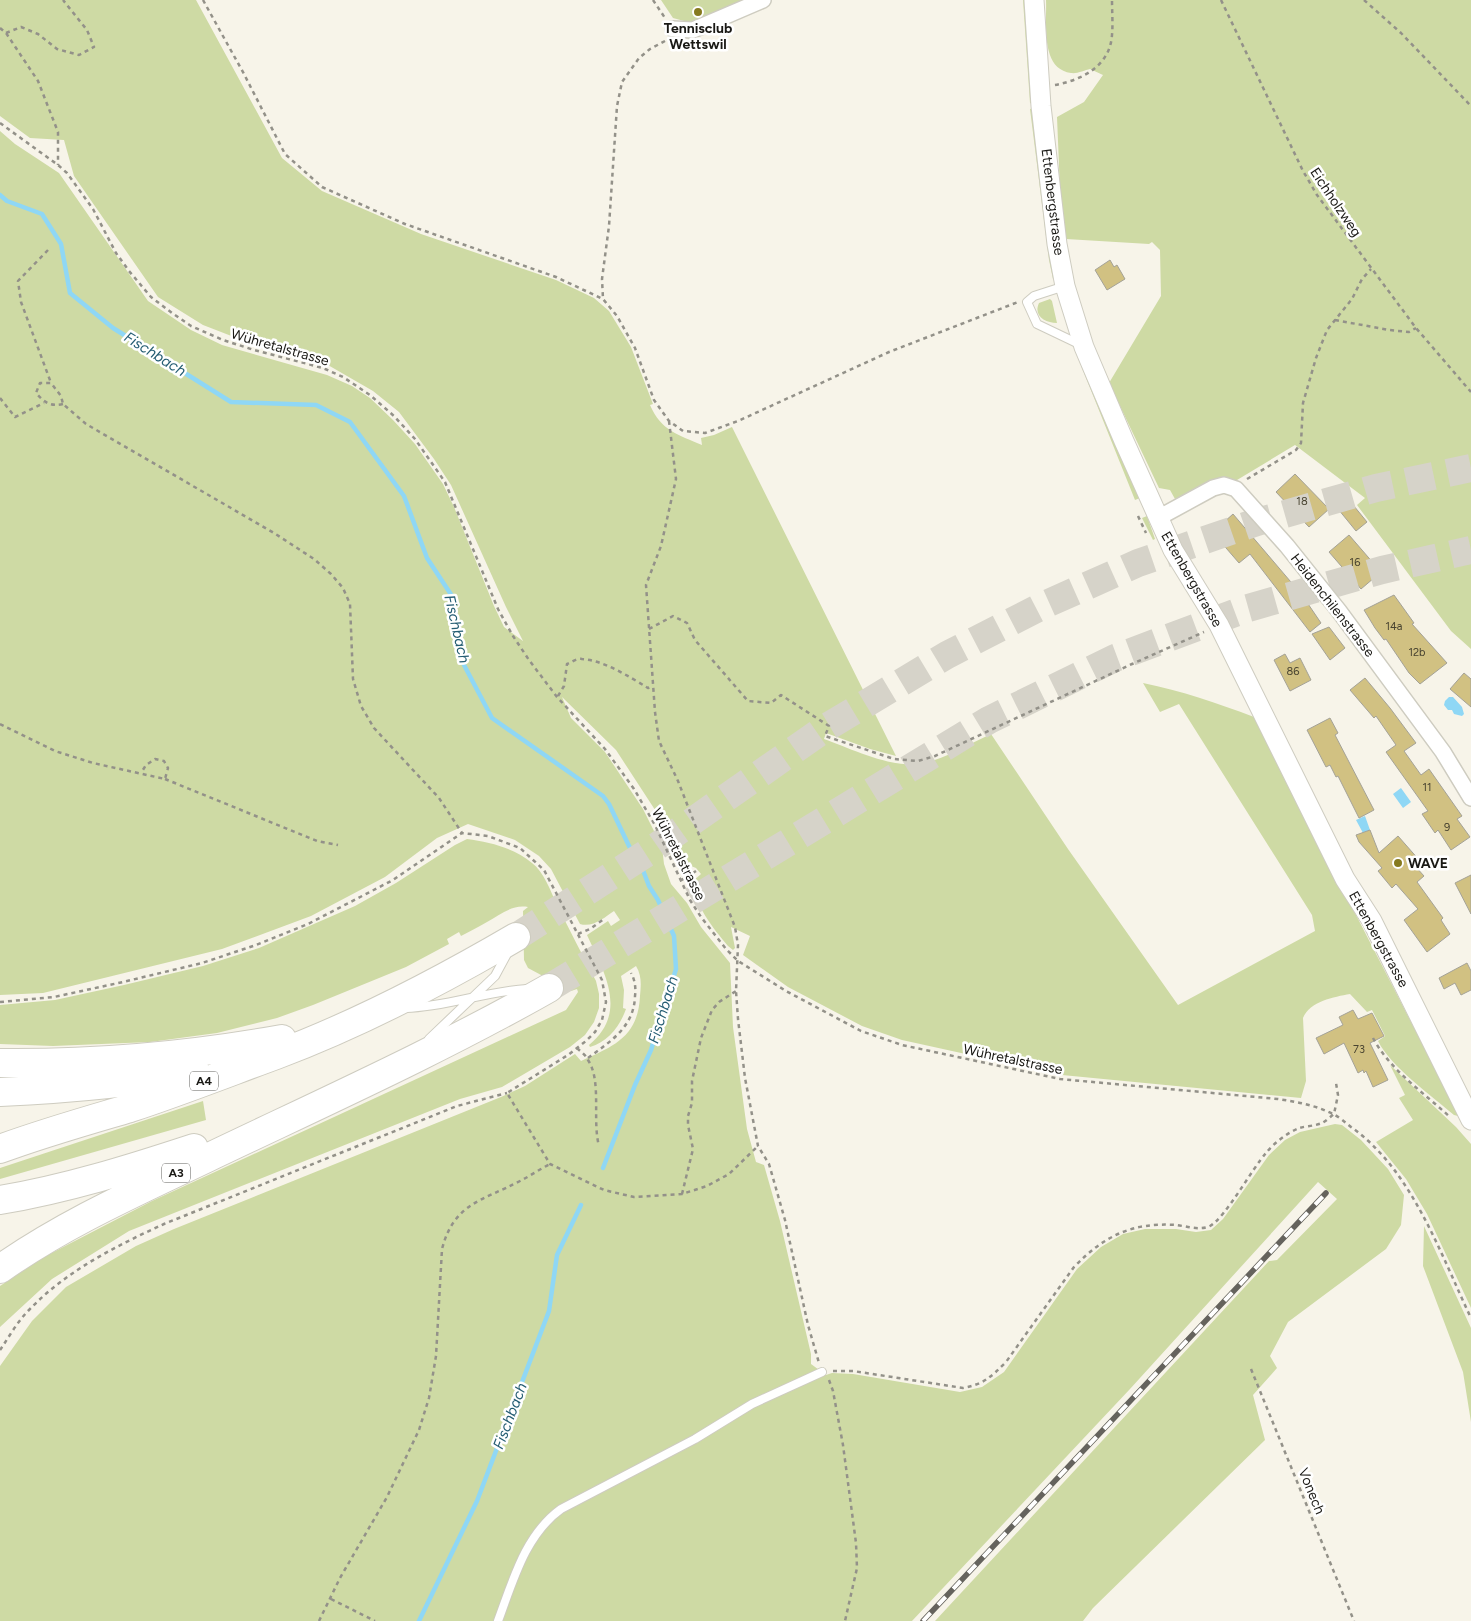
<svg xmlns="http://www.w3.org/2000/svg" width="1471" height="1621" font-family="Figtree,sans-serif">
  <rect width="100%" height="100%" fill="#f7f4e9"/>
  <!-- green -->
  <path fill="#cedaa4" d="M0,0H196L282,158L322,191L421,234L556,280L594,298L609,311L631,347L653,404L650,405C661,431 679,435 702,445L701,438L714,435L732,427L896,756L870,749L826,733L824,739C852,749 894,770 924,763C947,758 969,744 991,734L1068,849L1178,1005L1315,931L1312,915L1179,704L1160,712L1143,683C1182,691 1217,703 1254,717L1458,1113V1116L1454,1115C1431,1095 1391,1067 1378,1041L1385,1036L1372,1010L1367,1012L1350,994C1334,997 1310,1001 1303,1018L1306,1081L1301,1098L1062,1075L902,1040L862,1026L788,987L743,955L750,936L731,927L735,948L733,950L728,946C713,928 694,905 693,881L701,874L696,868L681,862L659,816L616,750L562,697L571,718L605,752L643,809L662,847L664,864L671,884L687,903L701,927L730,963L733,1027L747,1129L756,1162L764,1165L780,1221L811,1354V1364L826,1375L832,1373L853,1374L960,1392L982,1387L1004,1372L1077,1269L1101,1247L1123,1234L1145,1229H1176L1196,1232L1211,1230L1223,1219L1269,1155L1285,1140L1300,1132L1335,1124L1342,1125L1361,1140L1388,1169L1404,1195L1401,1225L1386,1249L1288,1322L1270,1356L1277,1368L1253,1395L1265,1440L1093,1608L1083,1621H935L1269,1261L1277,1260L1337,1199L1318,1182L1130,1389L912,1621H0V1366L32,1321L66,1287L136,1246L174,1229L501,1097L525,1086L575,1054L581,1061C614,1046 638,1037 640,996C641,985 642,976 636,966L621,976L624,990L623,1008L626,1009C620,1026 608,1042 590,1047L589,1045C629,1012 604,972 587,935L608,921L611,926L620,920L614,911C605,917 593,928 580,924L551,869L539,856L515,840L468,824L437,838L385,877L311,916L222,949L43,993L0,995V131L15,144L59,173L148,301L191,330L222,345L327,375L352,386L370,398L393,420L415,444L443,484L454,507L494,606L504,627L523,641L506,607L451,485L434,459L399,412L373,391L321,361L234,337L203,325L158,297L74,176L64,140L30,138L0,116Z
    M661,0H740L743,5L695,24L673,18Z
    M1023,0H1027L1033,104L1030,103Z
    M1046,0H1471V649L1451,631L1357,505L1365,498L1295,445L1237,480L1216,481L1175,499L1170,490L1159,488L1109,383L1161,296L1160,250L1152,242L1149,244L1066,239L1060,190L1057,117L1084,102L1103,75L1090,69C1085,70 1077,74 1071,73C1040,69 1047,23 1046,0Z
    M1034,108L1055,275L1053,279L1049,260L1030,109Z
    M1050,299L1052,301L1057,323C1045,323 1033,316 1039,303Z
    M1082,361L1140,498L1135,500L1082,368L1080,362Z
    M1147,516L1155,539L1153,540L1142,518Z
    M467,839C490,842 514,848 532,863C544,872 551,892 557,905C570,931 583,956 596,981L599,994V1008L594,1022L585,1035L570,1047L502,1087L460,1099L129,1231L52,1279L0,1327V1286L42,1258L152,1201L566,1010L578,992L577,989L571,991L528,968L524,960L523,911L528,907C512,904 500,915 487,922C479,927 470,931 461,936L459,932L447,939L449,944L406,967L313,1005L277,1018L217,1033L150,1042L53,1046L0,1044V1005L55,1000L124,985L203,966L259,948L355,906L396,883L455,845Z
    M1390,1065L1456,1127L1471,1144V1308L1427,1214L1406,1179L1376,1142L1413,1120L1399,1098L1405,1095Z
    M203,1101L206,1120L0,1179V1168Z
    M1424,1226L1471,1328V1422L1463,1372L1423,1266Z"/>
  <!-- water -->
  <path fill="#8fd7f5" d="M1449,697H1453L1462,707L1464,714L1462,716L1454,714L1452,710H1448L1444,705L1445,701Z
    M1401,788L1411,802L1403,808L1393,794Z
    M1365,816L1370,830L1363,833L1356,820Z"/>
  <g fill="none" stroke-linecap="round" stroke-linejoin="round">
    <!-- stream -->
    <path stroke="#8fd7f5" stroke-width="4.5" d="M0,195L7,201L42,214L61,244L70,293L113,328L231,402L316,405L350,422L404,496L427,558L452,596L464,665L492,718L603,796L609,804L629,846L641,865L649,886L658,900L674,936L676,969L651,1050L635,1085L603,1168
      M419,1621L477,1501L549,1311L557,1255L581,1205"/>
  </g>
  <!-- building -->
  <path fill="#d1c182" stroke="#a4a297" d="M1110,260L1114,267L1117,265L1125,279L1107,290L1095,270Z
    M1295,474L1329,509L1309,527L1276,492Z
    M1345,495L1367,522L1356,531L1334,504Z
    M1233,514L1302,595L1321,623L1310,632L1250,554L1239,563L1220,541L1231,532L1223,523Z
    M1349,535L1381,572L1361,589L1329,552Z
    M1394,595L1414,623L1412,624L1447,663L1420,684L1409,673L1386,639L1384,640L1375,628L1364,610Z
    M1329,627L1345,648L1330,660L1312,634Z
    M1285,654L1290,663L1300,658L1311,680L1290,691L1274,660Z
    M1464,673L1471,679V707L1450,689Z
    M1365,678L1390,708L1416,743L1404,751L1421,775L1429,769L1462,816L1457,819L1470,837L1451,850L1438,830L1435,833L1422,814L1428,811L1386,752L1396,745L1376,716L1374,718L1350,690Z
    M1330,718L1338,733L1335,735L1374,810L1359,818L1338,776L1336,777L1330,765L1326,767L1307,730Z
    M1370,830L1379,853L1398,836L1420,861L1415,866L1424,876L1417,882L1443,918L1441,920L1450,934L1427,952L1404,920L1418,909L1396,884L1392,888L1378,871L1382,868L1359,842L1356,835Z
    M1471,875V914L1455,883Z
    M1467,963L1471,971V990L1461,995L1455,983L1444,989L1439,978Z
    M1353,1010L1358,1019L1372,1013L1384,1036L1370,1043L1388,1080L1373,1087L1366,1071L1364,1073L1363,1070L1358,1073L1344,1043L1324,1054L1316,1038L1343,1025L1339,1017Z"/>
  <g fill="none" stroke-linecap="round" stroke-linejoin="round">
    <!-- motorway-tunnel -->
    <path stroke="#d6d3c9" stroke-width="28" stroke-dasharray="28 14" stroke-linecap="butt" d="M516,937L650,851L827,727L947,655L1042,606L1138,563L1257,522L1376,488L1471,468
      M549,988L989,720L1115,658L1248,608L1382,570L1471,550"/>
    <defs>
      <path id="service" d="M1065,286L1034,296L1027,302L1037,324L1081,345
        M406,1008C447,1007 486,991 527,989
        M429,1039L495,976L508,952
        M498,1621C513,1581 525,1535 561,1509L695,1439L752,1404L822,1372"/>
      <path id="minor" d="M673,29L693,30L763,0
        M1158,518L1213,488L1224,485L1236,489L1287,546L1339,611L1443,752L1471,798"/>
      <path id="tertiary" d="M1034,0L1041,106L1057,244L1065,286L1084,347L1124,441L1173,550L1219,625L1345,879L1372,921L1471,1120"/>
      <path id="motorway" d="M0,1063C95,1064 188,1056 282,1039
        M0,1092C65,1089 131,1084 195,1071
        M0,1149C43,1133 86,1121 130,1108C179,1092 227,1073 276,1055C359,1024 439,982 516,937
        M0,1200C66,1189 130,1169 194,1148
        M0,1269C64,1224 136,1192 207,1158C322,1103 438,1051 549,988"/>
    </defs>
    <!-- service casing -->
    <use href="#service" stroke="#ceccc0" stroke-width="10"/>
    <!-- minor casing -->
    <use href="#minor" stroke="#ceccc0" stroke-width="18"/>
    <!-- tertiary casing -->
    <use href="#tertiary" stroke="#ceccc0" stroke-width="21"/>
    <!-- motorway casing -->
    <use href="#motorway" stroke="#ceccc0" stroke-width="30"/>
    <!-- path -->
    <path stroke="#939189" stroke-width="2.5" stroke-dasharray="4 4" stroke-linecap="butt" d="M203,0L244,74L285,154L322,187L405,224L556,277L603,299
      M653,0L665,18
      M1221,0L1303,171L1317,195L1416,328L1471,392
      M1364,0L1401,33L1471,106
      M0,28L6,33L38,81L58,132V165
      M6,33L21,27L38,34L57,49L79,55L94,47L87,30L63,0
      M665,41L650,49L639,58L622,82L617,106L609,226L602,279L603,299L617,316L635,348L654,400L669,421L683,431L705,433L738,421L889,352L1018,302
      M1055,85C1082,80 1110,66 1112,35C1113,24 1112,12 1112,0
      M0,123L58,165L67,173L93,209L116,253L129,271L151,297L172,313L191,326L223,340L254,350L323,368L343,377L370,395L394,416L415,439L445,482L498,609L513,636L529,660L557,697L605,749L634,789L655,825L690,900L701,917L726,949L738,961L786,991L861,1031L902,1045L1060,1079L1278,1099C1297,1102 1315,1105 1333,1114C1339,1117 1345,1122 1351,1127C1412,1170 1440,1253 1471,1318
      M48,250L18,281L21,302L51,383
      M1335,320L1389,330L1409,332L1416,328
      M0,398L15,417L44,403
      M63,404C50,407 44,402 36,393L40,383H51L61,396L63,404L86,424L274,533L314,559L331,574L343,588L350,604L353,679L361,706L374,728L439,798L462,833
      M669,421L676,479L661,546L646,585L655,712L659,741L678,781L735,927L738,945L736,991L738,1019L745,1078L758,1146L769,1164L785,1220L808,1325L819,1363
      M1247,479L1296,450L1301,443L1303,403L1316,358L1327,330L1352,299L1362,279L1371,269
      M1138,516L1146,533
      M649,629L673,616L687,623L695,640L748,701L771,703L781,695L829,726L825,736L894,759L918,761L935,756L1132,664L1204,632
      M558,696L564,686L567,664C572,662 577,658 582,659C603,660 630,677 648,688L653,686
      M0,724L55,751L93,763L165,779L168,768L164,761L155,759L146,765L141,773
      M165,779L317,841L338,845
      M680,881L696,871
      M578,934L590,929L604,919
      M0,1002L54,997L123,982L202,963L256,945L308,924L393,880L462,833L488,836L520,848L544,870L602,980L606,1002L602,1020L595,1032L586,1041L568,1055L507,1093L550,1164L604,1190L634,1197L682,1194L707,1186L729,1174L758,1146
      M1373,1038C1390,1070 1424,1093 1450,1117
      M577,1048C581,1052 586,1055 588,1060C602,1081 592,1120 599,1146
      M588,1058C611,1041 634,1027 635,996C636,988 635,980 631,973
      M682,1194L693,1149L688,1125V1116L692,1103V1081L701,1038L712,1010L719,1002L736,991
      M0,1350C9,1337 17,1322 29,1310C66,1271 116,1246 164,1224L457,1106L507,1093
      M1251,1369L1354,1621
      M833,1371H853L963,1388C984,1384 991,1377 1006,1362L1074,1267C1104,1236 1132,1222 1176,1225C1186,1226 1200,1231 1210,1226C1225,1218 1252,1169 1266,1153C1274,1143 1287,1133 1299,1128C1306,1126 1315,1126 1322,1123C1326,1121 1330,1117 1334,1114L1338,1095L1336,1083
      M829,1380L833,1391L843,1445L856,1543L857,1568L845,1621
      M331,1599L375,1621
      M319,1621L340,1578L387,1497L419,1430L429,1398L436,1356L442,1249C454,1203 482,1201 520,1181C530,1176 540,1169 550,1164"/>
    <!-- service -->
    <use href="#service" stroke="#fff" stroke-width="8"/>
    <!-- minor -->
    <use href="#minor" stroke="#fff" stroke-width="15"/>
    <!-- tertiary -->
    <use href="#tertiary" stroke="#fff" stroke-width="19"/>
    <!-- motorway -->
    <use href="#motorway" stroke="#fff" stroke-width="28"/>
    <defs>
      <path id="rail" d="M923,1621L1326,1193"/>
    </defs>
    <!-- rail casing -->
    <use href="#rail" stroke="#65635d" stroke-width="5.5"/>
    <!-- rail -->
    <use href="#rail" stroke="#fff" stroke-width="4" stroke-dasharray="11" stroke-linecap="butt"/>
  </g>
  <!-- markers -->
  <g fill="#867a1f" stroke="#fff" stroke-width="2">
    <circle cx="698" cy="12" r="5"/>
    <circle cx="1398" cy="863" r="5"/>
  </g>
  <g text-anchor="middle" stroke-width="5" stroke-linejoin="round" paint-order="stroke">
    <!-- number labels -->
    <g font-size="11" fill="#484330">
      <text x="1302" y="505">18</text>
      <text x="1355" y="566">16</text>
      <text x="1394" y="630">14a</text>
      <text x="1417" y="656">12b</text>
      <text x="1293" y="675">86</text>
      <text x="1427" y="791">11</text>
      <text x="1447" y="831">9</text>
      <text x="1359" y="1053">73</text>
    </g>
    <!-- shield labels -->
    <g fill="#fff" stroke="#5f5e5b" stroke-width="1">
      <rect x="190" y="1071.5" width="28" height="19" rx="4"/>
      <rect x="162" y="1163.5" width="28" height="19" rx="4"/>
    </g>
    <g font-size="12" font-weight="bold" fill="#1a1915">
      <text x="204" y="1085">A4</text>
      <text x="176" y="1177">A3</text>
    </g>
    <!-- poi labels -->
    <g font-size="14" font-weight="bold" fill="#1a1915" stroke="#fff">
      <text x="698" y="33">Tennisclub<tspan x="698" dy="16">Wettswil</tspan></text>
      <text x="1408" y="868" text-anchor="start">WAVE</text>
    </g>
    <!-- street labels -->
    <g font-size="14" fill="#1a1915" stroke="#fff">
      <text transform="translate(1053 202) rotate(83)" y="5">Ettenbergstrasse</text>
      <text transform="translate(1336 202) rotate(56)" y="5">Eichholzweg</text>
      <text transform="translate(280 347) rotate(16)" y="5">Wühretalstrasse</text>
      <text transform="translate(1192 579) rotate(60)" y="5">Ettenbergstrasse</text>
      <text transform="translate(1333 605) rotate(52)" y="5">Heidenchilenstrasse</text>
      <text transform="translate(679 854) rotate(63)" y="5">Wühretalstrasse</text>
      <text transform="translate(1379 939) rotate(61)" y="5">Ettenbergstrasse</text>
      <text transform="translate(1013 1059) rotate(12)" y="5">Wühretalstrasse</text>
      <text transform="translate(1312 1491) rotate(68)" y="5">Vonech</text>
    </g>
    <!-- water labels -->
    <g font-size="15" font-style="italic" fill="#255d73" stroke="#fff">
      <text transform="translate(155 354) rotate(32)" y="5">Fischbach</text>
      <text transform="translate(457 629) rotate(77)" y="5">Fischbach</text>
      <text transform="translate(663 1010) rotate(-73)" y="5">Fischbach</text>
      <text transform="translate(510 1416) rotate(-69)" y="5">Fischbach</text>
    </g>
  </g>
</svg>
